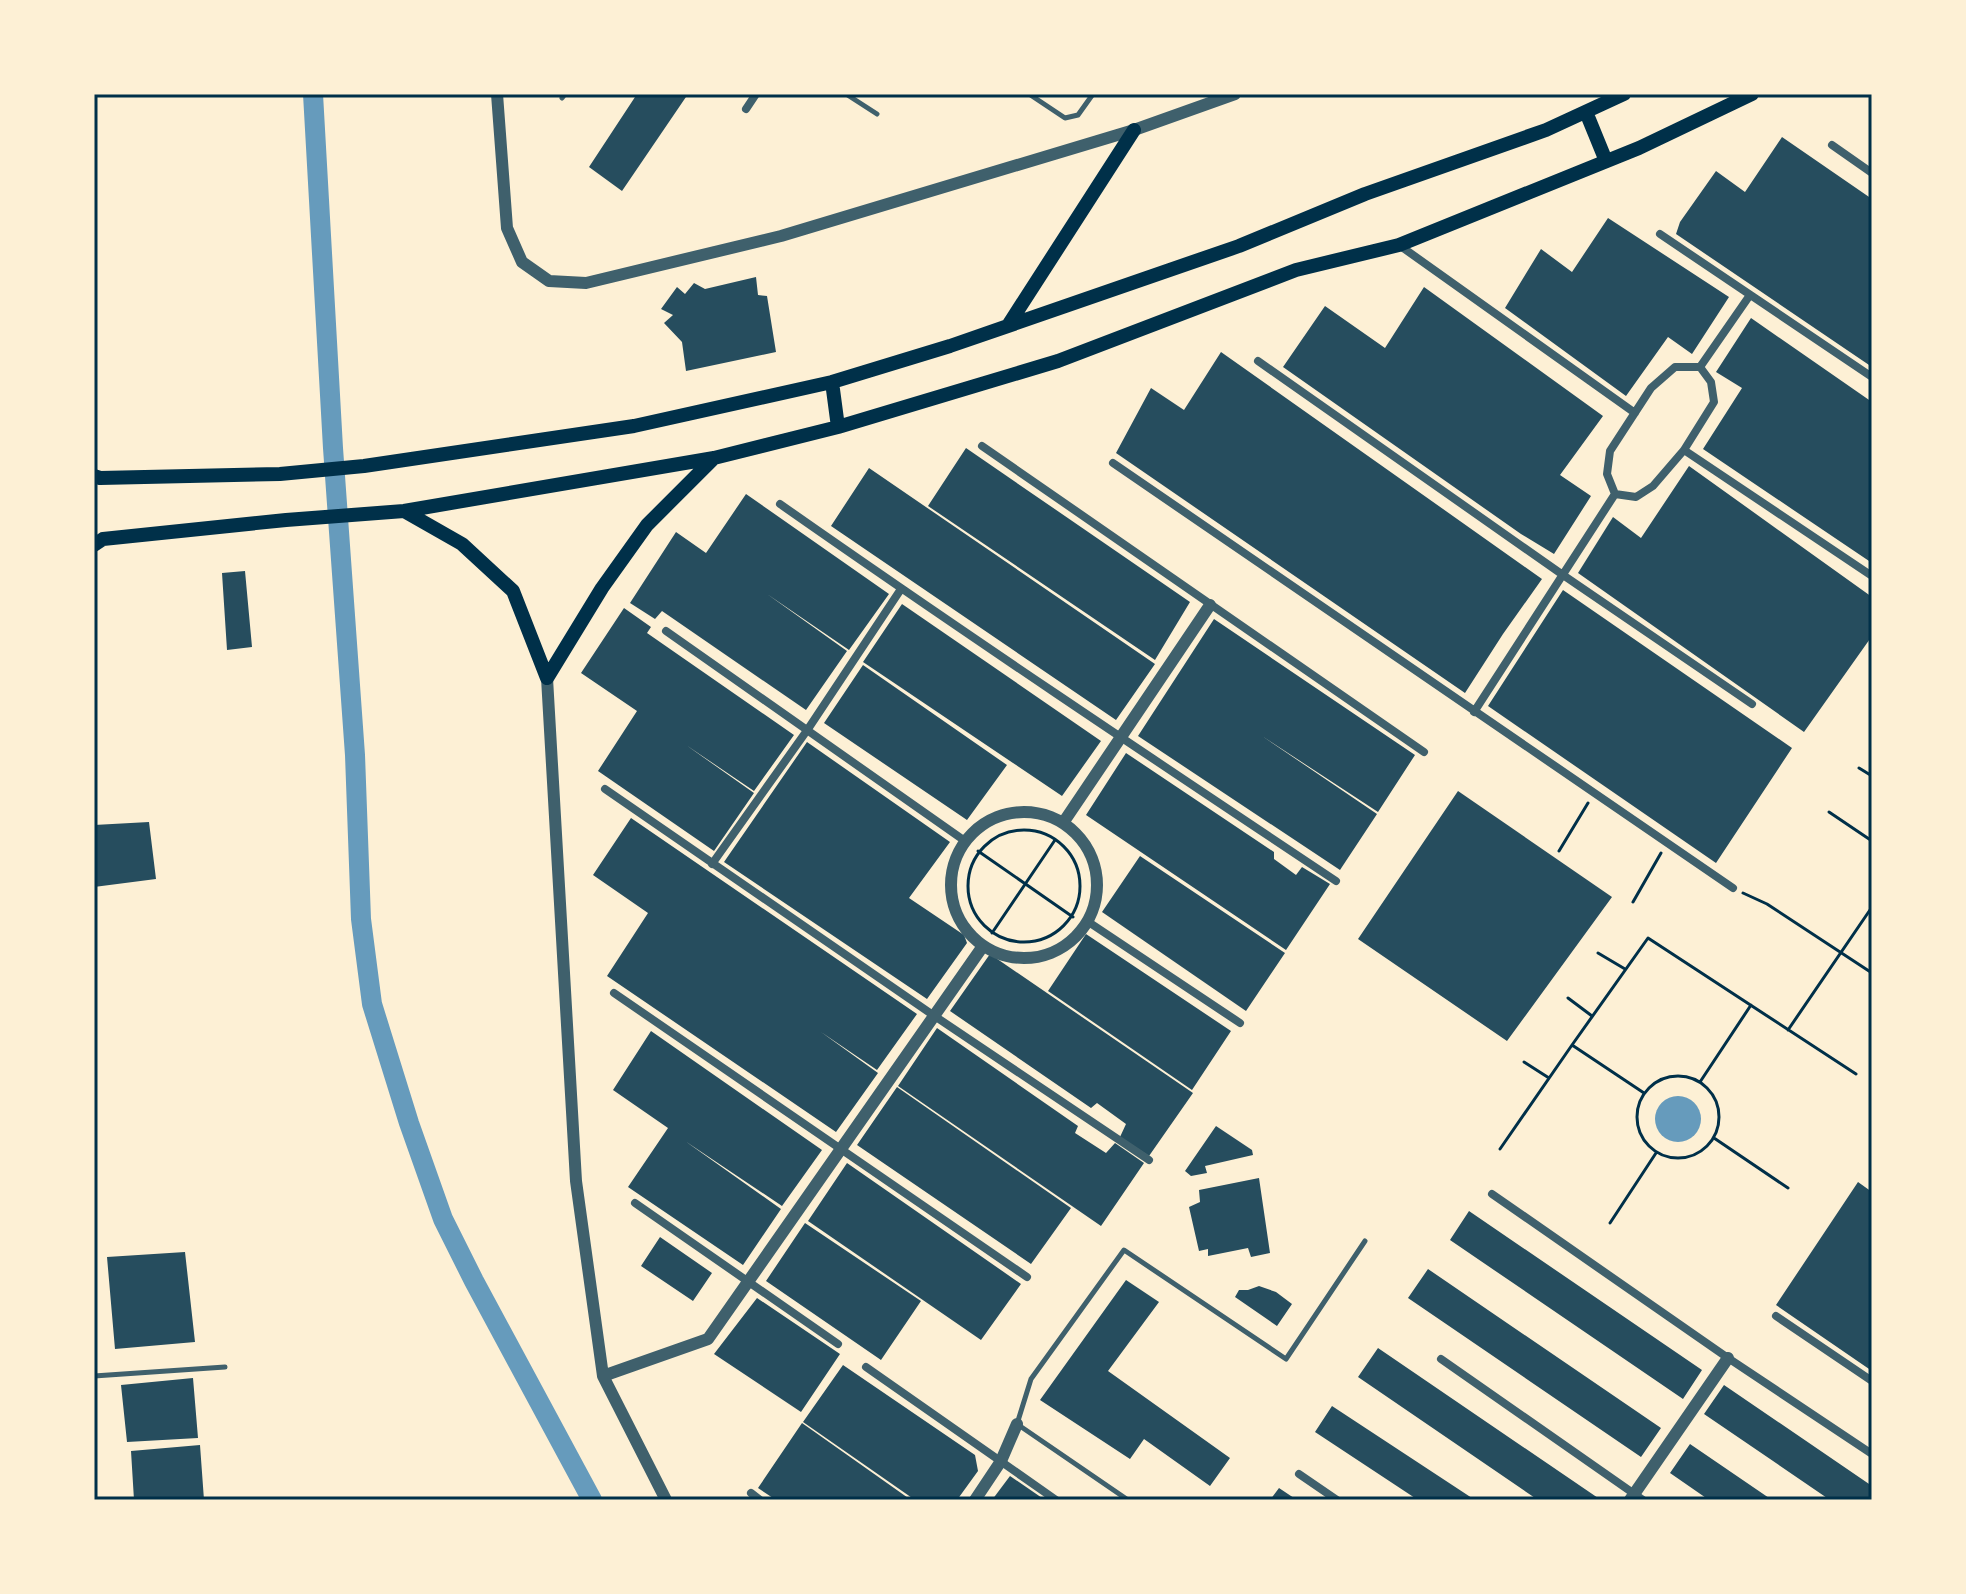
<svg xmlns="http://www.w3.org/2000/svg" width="1966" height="1594" font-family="'Space Grotesk',sans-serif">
  <rect width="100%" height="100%" fill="#fdf0d5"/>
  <!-- water -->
  <path fill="#669bbc" d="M1655 1119a23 23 0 1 1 46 0a23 23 0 1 1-46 0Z"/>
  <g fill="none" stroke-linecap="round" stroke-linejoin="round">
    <!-- canal -->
    <path stroke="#669bbc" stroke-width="20" d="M313,94L333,448L355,755L361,919L372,1004L409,1123L443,1219L474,1281L592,1500"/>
  </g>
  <!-- building -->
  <path fill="#264d5e" d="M637,94H688L622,191L589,167Z
    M1782,137L1872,199V367L1676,234L1680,222L1716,171L1745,192Z
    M1608,218L1729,297L1692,354L1668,337L1626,396L1505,308L1541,249L1572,272Z
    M756,277L758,295L767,296L776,352L686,371L682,342L664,323L673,315L661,309L677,287L685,294L694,283L705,289Z
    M1424,287L1603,416L1560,475L1591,496L1554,554L1521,534L1283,367L1325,306L1385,348Z
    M1751,318L1872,402V563L1703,449L1742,388L1716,372Z
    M1221,352L1542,579L1503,634L1465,693L1116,453L1151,388L1184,410Z
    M966,448L1190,602L1155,660L928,506Z
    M1689,466L1872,597V636L1804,732L1578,573L1613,517L1641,538Z
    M869,468L1155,664L1116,720L831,526Z
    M746,494L889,594L849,650L767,594L847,651L806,710L662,611L655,619L630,603L676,532L706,553Z
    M245,571L252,647L227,650L222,573Z
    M1563,590L1792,748L1716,863L1488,706Z
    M902,604L1101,741L1062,796L863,662Z
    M624,608L651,627L647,633L794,735L754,791L686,745L754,793L714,851L598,771L637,711L581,673Z
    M1214,619L1415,755L1378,812L1262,736L1377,814L1340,870L1138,736Z
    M863,665L1007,765L967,820L824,723Z
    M807,742L950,842L909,898L964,935L967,943L927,999L724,862Z
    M1126,753L1274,852V859L1296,875L1302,867L1330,884L1286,950L1086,815Z
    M1458,791L1612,897L1507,1041L1358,939Z
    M631,818L917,1014L877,1070L821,1032L878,1073L836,1132L607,976L648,913L593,875Z
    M149,822L156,879L94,887V825Z
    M1140,856L1285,953L1246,1011L1102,912Z
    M1086,934L1231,1031L1192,1090L1048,991Z
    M990,954L1193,1093L1149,1156L1120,1137L1126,1124L1097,1103L1091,1108L950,1011Z
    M937,1028L1078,1126L1075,1133L1106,1153L1115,1143L1144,1163L1101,1226L898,1086Z
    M651,1031L822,1150L782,1206L685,1141L781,1209L743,1265L628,1187L668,1128L613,1090Z
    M897,1087L1071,1208L1031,1264L857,1145Z
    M1216,1126L1252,1150L1253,1155L1205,1166L1207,1173L1191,1176L1185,1171Z
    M847,1163L1021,1284L981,1340L808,1221Z
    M1259,1178L1270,1253L1251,1257L1248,1248L1208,1256V1249L1199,1251L1189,1207L1200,1202L1199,1190Z
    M1858,1182L1872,1192V1371L1776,1305Z
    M1469,1211L1702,1370L1683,1399L1450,1240Z
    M805,1223L921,1301L881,1360L766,1281Z
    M660,1237L712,1273L693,1301L641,1266Z
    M185,1252L195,1342L115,1349L107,1257Z
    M1428,1269L1661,1428L1641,1457L1408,1298Z
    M1126,1280L1159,1302L1108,1371L1230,1458L1210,1486L1144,1439L1130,1459L1040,1400Z
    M1259,1286L1276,1292L1292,1304L1277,1326L1235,1297L1239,1290H1248Z
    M757,1298L840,1354L801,1412L714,1354Z
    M1378,1348L1601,1500H1538L1358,1377Z
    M843,1365L975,1455L978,1471L957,1500H915L803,1422Z
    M193,1378L198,1438L127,1442L121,1385Z
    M1724,1385L1872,1486V1500H1830L1704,1414Z
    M1332,1406L1475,1500H1418L1315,1432Z
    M802,1423L911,1500H776L758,1488Z
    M1690,1444L1772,1500H1709L1670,1473Z
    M200,1445L204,1500H134L131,1451Z
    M1010,1476L1045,1500H992Z
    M1279,1488L1297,1500H1270Z"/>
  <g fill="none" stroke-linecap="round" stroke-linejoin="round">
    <!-- path -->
    <path stroke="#003049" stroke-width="3" d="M1859,768L1872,776
      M1829,812L1872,841
      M968 886a56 56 0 1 1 112 0a56 56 0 1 1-112 0Z
      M978,851L1073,917
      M1559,851L1588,803
      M1743,893L1767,904L1872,973
      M1633,902L1661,853
      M992,933L1055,840
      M1598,953L1625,969
      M1568,998L1592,1016
      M1788,1030L1872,907
      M1572,1045L1648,938L1856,1074
      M1524,1062L1549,1078
      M1637 1117a41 41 0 1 1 82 0a41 41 0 1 1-82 0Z
      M1700,1082L1751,1005
      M1714,1138L1788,1188
      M1500,1149L1572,1045L1644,1093
      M1610,1223L1656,1153"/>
    <!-- service -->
    <path stroke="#3f606c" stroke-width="5" d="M846,94L877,114
      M1029,94L1065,118L1078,115L1093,94
      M562,98L565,94
      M94,1376L225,1367
      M1128,1500L1017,1424L1031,1379L1124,1250L1286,1359L1365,1241"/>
    <!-- minor -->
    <path stroke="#3f606c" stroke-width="8" d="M746,109L756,94
      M1832,145L1872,173
      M1660,234L1872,377
      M1399,245L1635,413
      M1258,361L1563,575L1752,704
      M1675,367H1700L1711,382L1714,402L1684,450L1653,486L1636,497L1615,494L1607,474L1610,451L1651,388Z
      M1700,367L1750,295
      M982,446L1424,752
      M1684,450L1872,576
      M1113,463L1733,888
      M780,504C964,633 1150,757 1336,881
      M666,631L965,841
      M1474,712L1615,494
      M605,789L933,1015L1149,1160
      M712,864L808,729L901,589
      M1087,921L1240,1023
      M614,993L1027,1277
      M1492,1194L1728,1358L1872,1454
      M635,1203L838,1344
      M1776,1316L1872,1381
      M1441,1359L1643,1500
      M866,1367L1056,1500
      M1299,1474L1337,1500
      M751,1493L760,1500"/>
    <!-- tertiary -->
    <path stroke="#3f606c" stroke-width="12" d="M497,94L507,228L522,262L549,281L586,283L781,236L1134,130L1235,94
      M547,678L576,1181L603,1376L666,1500
      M951 885a73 73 0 1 1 146 0a73 73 0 1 1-146 0Z
      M1063,823L1210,605
      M603,1376L708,1339L983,946
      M975,1500L1001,1461L1017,1424
      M1630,1500L1728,1358"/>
    <!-- secondary -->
    <path stroke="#003049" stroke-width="14" d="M1586,112L1606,161
      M1009,324L1134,130
      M832,382L838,427
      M94,476L100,478L280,474L364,466L634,426L832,382L950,346L1239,246L1365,194L1546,130L1624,94
      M404,511L462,544L513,591L547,678
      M94,545L103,539L286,520L404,511L714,458L838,427L1058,361L1296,270L1399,245L1639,148L1752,94
      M547,678L602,588L647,525L714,458"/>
  </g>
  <!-- border -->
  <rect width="1966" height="1594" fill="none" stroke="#fdf0d5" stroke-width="192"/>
  <rect x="96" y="96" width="1774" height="1402" fill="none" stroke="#003049" stroke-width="3"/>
</svg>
